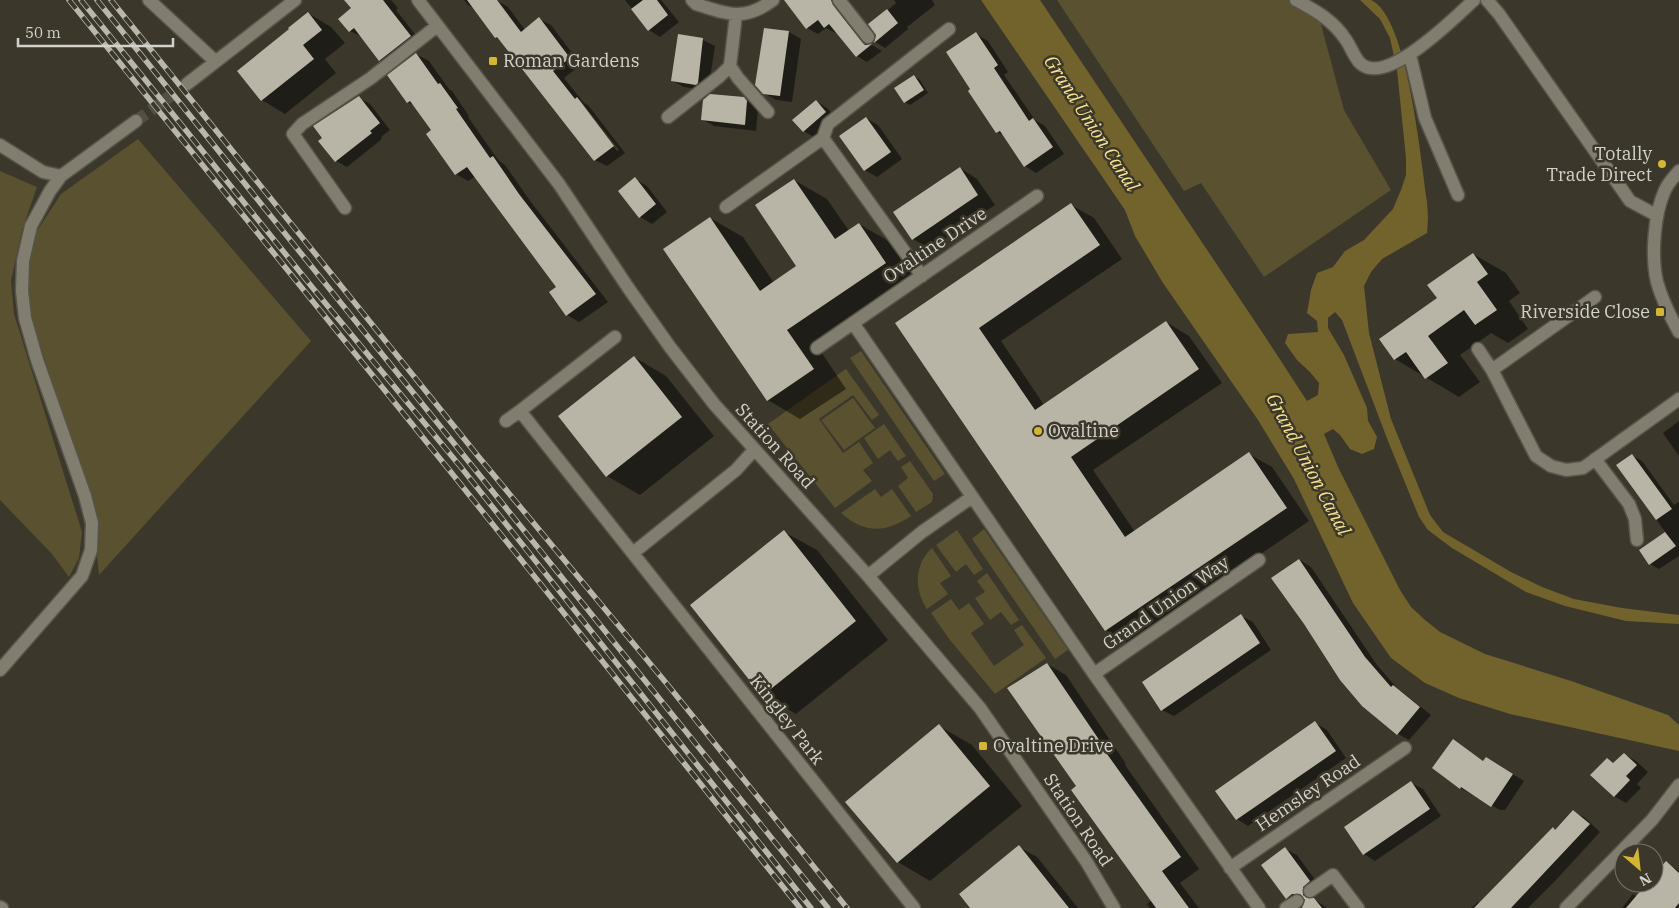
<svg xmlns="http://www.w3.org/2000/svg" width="1679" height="908" font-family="'IBM Plex Serif',serif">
  <rect width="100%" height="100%" fill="#3b372b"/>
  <!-- green -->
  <path fill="#5a5130" d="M1057,0H1296L1319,17L1344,110L1391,190L1264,277L1201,183L1184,191Z
    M138,139L311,341L99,575L97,556L99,540L95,515L37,335L31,313L26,281L29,252L37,231L61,194Z
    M0,171L37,187L22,230L11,281L14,314L82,532L79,558L69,577L52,554L0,500Z
    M861,351L945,474L934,481L850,358Z
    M846,369L879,415L872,420L853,395L819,419L843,453L859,442L873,463L863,470L872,481L835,508L768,424Z
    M853,398L875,428L844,450L821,420Z
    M884,424L906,456L898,461L890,450L878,459L864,438Z
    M910,461L933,494L932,502L916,512L898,486L908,478L901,467Z
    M875,489L881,497L892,489L911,516C885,533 865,534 841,513Z
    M984,529L1068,650L1055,659L972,539Z
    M957,530L983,569L974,575L966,564L956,572L936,545Z
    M932,548L951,576L940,583L948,594L927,609C914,590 914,564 932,548Z
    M987,573L1019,620L1011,625L1001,612L990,620L975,598L985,592L977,581Z
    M951,599L959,610L969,603L984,624L971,633L994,666L1024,645L1014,630L1022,625L1046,658L995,694L950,640L931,613Z"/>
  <!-- water -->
  <path fill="#72632d" d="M981,0H1040L1264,335L1307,401L1318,395L1319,383L1310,372L1297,360L1285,343L1288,334L1318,332L1317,321L1307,313L1311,290L1317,273L1333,267L1345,251L1364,240L1393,209L1401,190L1406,175V158L1397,70L1390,38L1380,19L1360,0C1363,0 1368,0 1371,0C1408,16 1421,163 1427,201L1428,219L1427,233L1382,259L1371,272L1364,286L1369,333L1391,419L1430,515L1443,532L1511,572L1542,587L1574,599L1622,608L1679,615V624L1626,621L1565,606L1526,592L1452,548L1428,530L1419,517L1388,441L1342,320L1335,312L1328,318V328L1344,355L1367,408L1368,421L1377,437L1374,449L1362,454L1350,449L1340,435L1333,429L1324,434L1338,467L1400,590L1411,607L1425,620L1440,632L1485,654L1571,681L1668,715L1679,725V751L1510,714L1459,698L1425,683L1391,658L1353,603L1294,479L1258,420L1163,283L1135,236L1125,210Z"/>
  <!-- shadow -->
  <path fill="#0007" fill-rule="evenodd" d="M346,0H391L398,8L396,10L422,43L392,67L380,60L362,37L350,31L353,9Z
    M464,0H496L508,7L525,30L539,19L551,25L581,65L564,78L584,103L588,105L625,153L607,166L595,160L501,40L496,37L479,11L468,5ZM577,100H580L619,150L617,151Z
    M625,0H661L679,22L660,37L649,30Z
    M798,0H836L843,12L869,45H872L882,51L867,62L857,56L837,32L836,33L826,28L818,34L807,28Z
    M894,0H932L935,5L907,27L908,29L885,48L875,42L877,35L870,25L896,3Z
    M308,13L331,27L345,43L325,59L336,73L285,114L262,100L239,71Z
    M765,29L789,32L801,39L792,102L776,100L764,93Z
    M976,34L988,41L1008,72L1004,75L1035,120L1045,126L1064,154L1036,173L1025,166L1005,136L997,132Z
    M679,36L703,40L715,46L708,91L684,87L673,81Z
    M416,54L429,61L449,89L452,91L469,116L468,117L499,161L505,165L531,202L608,302L579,322L567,315L558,287L476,176L468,181L456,174L433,130L416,107L408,102Z
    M915,77L920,80L928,93L910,105L905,102Z
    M359,98L370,104L390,130L381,137L382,139L347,167L336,161Z
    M744,99L758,108L756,131L714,126L702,119Z
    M816,101L827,108L837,119L815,138L804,131Z
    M866,118L878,125L902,159L877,177L865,170L841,136Z
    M960,168L977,179L995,205L930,249L913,239Z
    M635,179L647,186L667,212L652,224L640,217Z
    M794,180L827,199L849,231L859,224L892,243L918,282L819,349L846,389L800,419L768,400L710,218L743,237L774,283L798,267Z
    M1071,205L1094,218L1122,259L1001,341L1044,405L1166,322L1189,336L1222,383L1093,470L1135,532L1249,454L1272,467L1309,521L1129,644L1106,630L896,324Z
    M1473,254L1506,273L1520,293L1509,301L1528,329L1508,343L1491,333L1460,355L1480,382L1459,397L1395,359Z
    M634,357L666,376L714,436L640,495L607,476L559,416Z
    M1679,421V456L1663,433Z
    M1632,456L1642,461L1674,505L1679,502V556L1659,569L1650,564L1640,551L1666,533L1618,466Z
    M784,532L817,550L888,640L796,714L763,695Z
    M1300,560L1311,567L1377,665L1397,688L1431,715L1409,740L1398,734L1340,677L1273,578Z
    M1241,616L1253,622L1271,650L1174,716L1162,710Z
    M1047,664L1066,675L1126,764L1125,765L1199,869L1180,883L1199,908H1150L1147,904L1152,900L1078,786Z
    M1315,723L1327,730L1346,758L1248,826L1237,819Z
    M939,726L972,745L1022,806L930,881L898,862Z
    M1454,741L1485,762L1498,765L1524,781L1505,810H1500L1460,788Z
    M1624,754L1636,761L1648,772L1637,784L1641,788L1626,803L1614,796L1607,759L1614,764Z
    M1411,783L1423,789L1441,816L1375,861L1364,854Z
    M1573,811L1585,818L1600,832L1555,881L1528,908H1471L1478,902L1480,903L1556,831Z
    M1019,847L1037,857L1078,908H972Z
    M1285,849L1297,855L1321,888L1314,894V899L1327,908H1302L1306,905L1305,900L1298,904L1287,898Z
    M1666,863L1679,871V908H1622L1633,894L1637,897L1649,883H1654V877Z"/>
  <!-- building -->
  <path fill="#b9b5a6" d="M344,0H383L411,36L379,61L354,28L349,32L338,19L351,8Z
    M467,0H497L521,32L539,17L570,58L553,71L575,99L577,97L614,146L594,161L497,37L495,38Z
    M643,0H657L668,15L648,31L631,9Z
    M784,0H831L833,5L862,42L865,45L872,44L856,57L829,24L824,28L818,20L806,29Z
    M887,9L898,23L874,43L876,35L868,24Z
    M308,12L322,30L303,45L314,59L261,101L237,71L289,29L288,28Z
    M764,28L789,31L780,96L763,94L755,85Z
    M976,32L998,65L994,68L1029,121L1033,118L1053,147L1024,167L1000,131L996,133L968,91L970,89L946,52Z
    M678,34L703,38L698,83L696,85L671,81Z
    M416,53L438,84L440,83L458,108L456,109L490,158L493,156L519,194L596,294L566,316L549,292L556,287L467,167L455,175L426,134L431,130L410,101L407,103L387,75Z
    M914,75L924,90L904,103L894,88Z
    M710,94L744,97L747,101L745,125L701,120L703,100Z
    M359,96L380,123L370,131L372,133L335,162L318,141L322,138L313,126Z
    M816,100L826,112L803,132L792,120Z
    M866,117L891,152L864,171L839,136Z
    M960,167L978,195L912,240L893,212Z
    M635,177L656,204L639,218L618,191Z
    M794,179L835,239L859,223L886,263L787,330L814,369L767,401L663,249L710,217L760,291L796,266L755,205Z
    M1071,203L1100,245L979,328L1035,410L1166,321L1199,369L1071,457L1125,537L1249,452L1287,508L1105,631L895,323Z
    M1473,253L1488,274L1477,282L1497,310L1475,325L1464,310L1428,336L1448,363L1425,379L1406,352L1394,360L1379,339L1437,298L1427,285Z
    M634,356L682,417L606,477L558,416Z
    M1632,454L1672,509L1656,520L1616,465Z
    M784,530L856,621L762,696L690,605Z
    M1665,532L1676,546L1649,565L1639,550Z
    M1299,559L1365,657L1391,687L1393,685L1420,707L1397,735L1362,706L1340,680L1304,624L1271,578Z
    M1241,614L1260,643L1161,711L1142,682Z
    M1047,663L1108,753L1107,754L1181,857L1162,871L1189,908H1156L1071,790L1076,786L1007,688Z
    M1315,721L1336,751L1236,820L1215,791Z
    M939,724L990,786L897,863L845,802Z
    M1453,739L1483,761L1486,757L1513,774L1491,807L1461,787L1460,789L1432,768Z
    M1624,753L1637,765L1626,776L1630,780L1614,797L1590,775L1607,758L1613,763Z
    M1411,781L1430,809L1363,855L1344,827Z
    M1573,810L1590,824L1511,908H1474L1553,827L1555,830Z
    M1019,845L1069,908H970L959,894Z
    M1285,847L1310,881L1303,887V895L1307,898H1314L1322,908H1302L1305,900L1300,894H1292L1286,899L1261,865Z
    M1666,861L1679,873V903L1675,908H1626L1647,883H1654V875Z"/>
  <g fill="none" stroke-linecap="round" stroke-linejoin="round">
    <!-- minor-tunnel -->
    <path stroke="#524e43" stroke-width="12" stroke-dasharray="12 6" stroke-linecap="butt" d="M136,121L187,84"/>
    <defs>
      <path id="minor" d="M149,0L215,61
        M418,0L559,184L629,289L670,347L714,404L868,576L980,708L1086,861L1114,908
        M692,0L696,4C727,14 744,22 773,0
        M839,0L868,37
        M1296,0C1316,11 1333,20 1346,40C1351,47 1354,57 1360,63C1386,88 1455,17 1474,0
        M1487,0L1499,14L1630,201L1656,215
        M1410,55L1425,118L1458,195
        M730,66L738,78L768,112
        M730,66L736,15
        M187,84L295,0
        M668,117L720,76L730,66
        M823,138L922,276
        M0,145L43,172L61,176
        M1679,171C1674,177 1668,183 1665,190C1654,214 1651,256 1657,282C1662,300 1670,316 1679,332
        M726,207L823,138L828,124L949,29
        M345,208L293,134L302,124L371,78L437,26
        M1595,297L1492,370L1536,456L1551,466L1566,470L1583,468L1679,399
        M853,323L1094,674L1259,908
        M615,337L520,411L914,908
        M817,348L1037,196
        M1478,349L1492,370
        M506,421L520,411
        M1595,459L1629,504L1635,519L1637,540
        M633,553L736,470L754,450
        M868,576L922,532L972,497
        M0,670L82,576L91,550L92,523L85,496L37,360L25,318L22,291L23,261L31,226L50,191L61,176L136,121
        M1094,674L1259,560
        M1230,868L1405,748
        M1310,891L1333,875L1358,908
        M0,907L2,908
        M1286,908L1297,901
        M1566,908L1652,820L1679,785"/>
    </defs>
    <!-- minor casing -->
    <use href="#minor" stroke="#57554b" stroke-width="15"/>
    <!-- minor -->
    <use href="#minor" stroke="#817e70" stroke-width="12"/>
    <defs>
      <path id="rail" d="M69,0L450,471L800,908
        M81,0L312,287L460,466L811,908
        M97,0L828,908
        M111,0L478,456L667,684L847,908"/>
    </defs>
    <!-- rail casing -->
    <use href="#rail" stroke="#b8b7ae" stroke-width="5.5"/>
    <!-- rail -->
    <use href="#rail" stroke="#3b372b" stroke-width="4" stroke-dasharray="11" stroke-linecap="butt"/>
  </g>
  <!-- markers -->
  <g fill="#d5b534" stroke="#3b372b" stroke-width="2">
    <rect x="488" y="56" width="10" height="10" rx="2.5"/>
    <circle cx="1662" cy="164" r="5"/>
    <rect x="1655" y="307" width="10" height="10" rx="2.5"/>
    <circle cx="1038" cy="431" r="5"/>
    <rect x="978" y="741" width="10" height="10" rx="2.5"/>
  </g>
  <g text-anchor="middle" stroke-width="5" stroke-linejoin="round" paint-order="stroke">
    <!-- poi labels -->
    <g font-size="18" fill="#d3d2ca" stroke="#3b372b" text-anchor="start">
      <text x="503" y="67">Roman Gardens</text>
      <text x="1652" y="160" text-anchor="end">Totally<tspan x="1652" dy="21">Trade Direct</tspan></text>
      <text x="1650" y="318" text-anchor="end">Riverside Close</text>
      <text x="1048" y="437">Ovaltine</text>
      <text x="993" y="752">Ovaltine Drive</text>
    </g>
    <!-- street labels -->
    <g font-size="18" fill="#d3d2ca" stroke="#3b372b">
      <text transform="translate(935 245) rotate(-34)" y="6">Ovaltine Drive</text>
      <text transform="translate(775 446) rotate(48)" y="6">Station Road</text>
      <text transform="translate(1166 603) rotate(-35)" y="6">Grand Union Way</text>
      <text transform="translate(787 720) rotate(52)" y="6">Kingley Park</text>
      <text transform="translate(1308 793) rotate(-34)" y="6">Hemsley Road</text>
      <text transform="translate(1078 820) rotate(56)" y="6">Station Road</text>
    </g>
    <!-- water labels -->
    <g font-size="19" font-style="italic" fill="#fae390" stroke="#3b372b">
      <text transform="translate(1092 123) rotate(57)" y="7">Grand Union Canal</text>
      <text transform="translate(1309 464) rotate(62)" y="7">Grand Union Canal</text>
    </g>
  </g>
  <!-- north arrow -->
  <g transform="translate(1639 868) rotate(152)"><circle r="24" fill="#3b372b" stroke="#78756b"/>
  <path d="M0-4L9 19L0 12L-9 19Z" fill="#d5b534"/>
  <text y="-8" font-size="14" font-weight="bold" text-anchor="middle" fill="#d3d2ca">N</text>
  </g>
  <!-- scale -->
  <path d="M18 38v8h155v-8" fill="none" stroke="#d3d2ca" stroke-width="2.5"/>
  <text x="25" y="38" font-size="15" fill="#d3d2ca" stroke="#3b372b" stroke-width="4" paint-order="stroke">50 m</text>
</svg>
